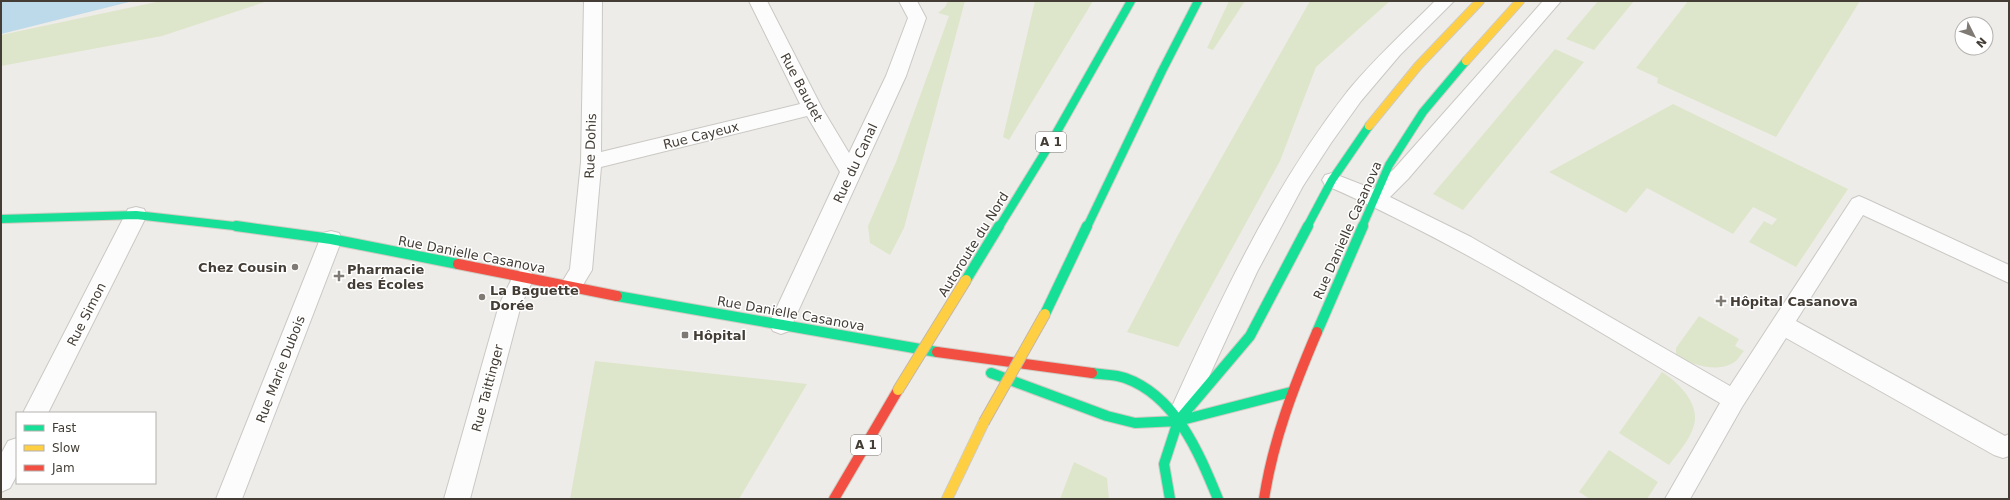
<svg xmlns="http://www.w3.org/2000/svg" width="2010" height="500" font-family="'DejaVu Sans',sans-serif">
  <rect width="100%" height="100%" fill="#eeece8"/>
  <!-- green -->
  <path fill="#dde6ca" d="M161,1H268L162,36L1,66V35Z
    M948,1H965L904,228L890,255L870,243L868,226L896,162L949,16L938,13L945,7Z
    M1035,1H1093L1009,140L1003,137Z
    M1229,1H1245L1213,50L1207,48Z
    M1310,1H1390L1316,67L1280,161L1178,347L1127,332L1179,233Z
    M1598,1H1634L1594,50L1566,39Z
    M1688,1H1860L1776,137L1657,83L1658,78L1636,68Z
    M1555,49L1584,62L1463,210L1433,194Z
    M1673,104L1848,189L1796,267L1749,242L1764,221L1772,225L1777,219L1753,207L1733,234L1647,188L1626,213L1549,172Z
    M1699,316L1739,339L1735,346L1744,351C1741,354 1739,358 1736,361C1719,374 1692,365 1676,355V348Z
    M595,361L807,384L739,499H570Z
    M1662,372C1679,383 1702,405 1693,428C1689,441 1677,454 1669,465L1619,433Z
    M1609,450L1658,482L1647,499H1590L1579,492Z
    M1074,462L1107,478L1109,499H1060Z"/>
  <!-- water -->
  <path fill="#bcdae9" d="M1,1H133L1,34Z"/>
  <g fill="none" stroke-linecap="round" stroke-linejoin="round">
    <defs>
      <path id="lane" d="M1435,1H1454L1400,55L1361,101L1331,143L1303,186L1257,272L1190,418L1182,421L1174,418L1170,411C1220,300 1272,188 1347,92C1374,59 1405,31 1435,1Z
        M1543,1H1561L1408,179L1390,197L1471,237L1730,386L1852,199L1859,196L1866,199L2009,265V283L1863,215L1796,321L2005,436L2009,434V456L2003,458L1994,455L1786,338L1742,407L1690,499H1665L1720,403C1590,327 1463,245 1325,185L1322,180L1325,175L1332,173L1373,189L1394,169Z"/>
      <path id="street" d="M584,1H602L601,152L800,104L749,1H767L822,108L849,153L886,76L908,18L899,1H917L926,18L906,76L789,331L781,334L773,331L769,324L840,172L807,116L601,167L592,270L578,293L570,296L562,293L559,287L570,269L581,162Z
        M136,207L144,209L147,215L48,413H23L128,209Z
        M331,231L339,233L342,239L242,499H216L320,239L323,233Z
        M523,269L531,272L534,278L521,305L470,499H444L499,305L515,272Z
        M17,438V475L10,488L1,492V454L8,441Z"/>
      <path id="fast-far1" d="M1,219L136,215L243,227
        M999,227L1050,144L1131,1
        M1087,227L1162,71L1198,1
        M1307,227L1332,180L1369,126
        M1362,227L1389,165L1423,112L1466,61"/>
      <path id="fast" d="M236,226L331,239L458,264
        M966,280L999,226
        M617,296L937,352
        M1045,314L1087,226
        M1317,332L1363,226
        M991,373L1107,416L1135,423L1178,421L1291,392
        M1092,373C1103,375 1115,374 1125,378C1176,396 1199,453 1218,499
        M1170,499L1164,464L1178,421L1250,336L1308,226"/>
      <path id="slow-far1" d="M1466,61L1520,1
        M1369,126L1418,66L1480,1"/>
      <path id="slow" d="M947,499L984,422"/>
      <path id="jam" d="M458,264L617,296
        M937,352L1092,373
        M834,499L898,390
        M1264,499C1273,440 1294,386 1317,332"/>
    </defs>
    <!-- lane casing -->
    <use href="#lane" stroke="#cac8c4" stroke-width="2"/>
    <!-- street casing -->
    <use href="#street" stroke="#cac8c4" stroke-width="2"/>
    <!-- fast-far1 casing -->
    <use href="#fast-far1" stroke="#cfcbc2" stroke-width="10"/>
    <!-- fast casing -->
    <use href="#fast" stroke="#cfcbc2" stroke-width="12"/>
    <!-- slow-far1 casing -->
    <use href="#slow-far1" stroke="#cfcbc2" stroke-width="10"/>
    <!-- slow casing -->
    <use href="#slow" stroke="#cfcbc2" stroke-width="12"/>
    <!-- jam casing -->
    <use href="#jam" stroke="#cfcbc2" stroke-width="12"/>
    <!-- lane -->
    <use href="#lane" fill="#fcfcfc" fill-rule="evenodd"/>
    <!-- street -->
    <use href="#street" fill="#fcfcfc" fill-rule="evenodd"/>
    <!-- fast-far1 -->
    <use href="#fast-far1" stroke="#16e098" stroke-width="8"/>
    <!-- fast -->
    <use href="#fast" stroke="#16e098" stroke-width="10"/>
    <!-- slow-far1 -->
    <use href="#slow-far1" stroke="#ffcf43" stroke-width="8"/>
    <!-- slow -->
    <use href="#slow" stroke="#ffcf43" stroke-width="10"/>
    <!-- jam -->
    <use href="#jam" stroke="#f24e42" stroke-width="10"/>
    <defs>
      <path id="slow-bridge" d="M898,390L966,280
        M984,422L1045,314"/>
    </defs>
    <!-- slow-bridge casing -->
    <use href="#slow-bridge" stroke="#c4b7a6" stroke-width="12" stroke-linecap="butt"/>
    <!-- slow-bridge -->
    <use href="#slow-bridge" stroke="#ffcf43" stroke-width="10"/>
  </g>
  <!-- markers -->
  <g fill="#7f7a74" stroke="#fff" stroke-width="1.5">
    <circle cx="295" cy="267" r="4"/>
    <path d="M337 270h4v4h4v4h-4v4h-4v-4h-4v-4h4z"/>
    <circle cx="482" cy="297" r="4"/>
    <path d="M1719 295h4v4h4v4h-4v4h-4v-4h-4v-4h4z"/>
    <rect x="681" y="331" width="8" height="8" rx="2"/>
  </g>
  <g text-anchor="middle" stroke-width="3" stroke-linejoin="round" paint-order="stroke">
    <!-- shield labels -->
    <g fill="#fff" stroke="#7b7772" stroke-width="1">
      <rect x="1036" y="132" width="30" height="20" rx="3"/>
      <rect x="851" y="435" width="30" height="20" rx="3"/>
    </g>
    <g font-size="12" font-weight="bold" fill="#433d35">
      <text x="1051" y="146">A 1</text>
      <text x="866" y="449">A 1</text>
    </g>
    <!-- street labels -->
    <g font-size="13" fill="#433d35" stroke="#fff">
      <text transform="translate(802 87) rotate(62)" y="5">Rue Baudet</text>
      <text transform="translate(701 135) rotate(-14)" y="5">Rue Cayeux</text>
      <text transform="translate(590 146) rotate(-88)" y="5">Rue Dohis</text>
      <text transform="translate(855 163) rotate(-65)" y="5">Rue du Canal</text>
      <text transform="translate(1347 230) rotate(-66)" y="5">Rue Danielle Casanova</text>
      <text transform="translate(973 244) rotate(-58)" y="5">Autoroute du Nord</text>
      <text transform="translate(472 254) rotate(11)" y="5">Rue Danielle Casanova</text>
      <text transform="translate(791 313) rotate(10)" y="5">Rue Danielle Casanova</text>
      <text transform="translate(86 314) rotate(-63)" y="5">Rue Simon</text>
      <text transform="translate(280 369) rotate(-69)" y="5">Rue Marie Dubois</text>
      <text transform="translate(487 388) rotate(-75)" y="5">Rue Taittinger</text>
    </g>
    <!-- poi labels -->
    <g font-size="13" font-weight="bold" fill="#433d35" stroke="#fff" text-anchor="start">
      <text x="287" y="272" text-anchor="end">Chez Cousin</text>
      <text x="347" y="274">Pharmacie<tspan x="347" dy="15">des Écoles</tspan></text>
      <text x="490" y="295">La Baguette<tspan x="490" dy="15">Dorée</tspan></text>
      <text x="1730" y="306">Hôpital Casanova</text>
      <text x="693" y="340">Hôpital</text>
    </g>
  </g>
  <!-- border -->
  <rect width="2010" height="500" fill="none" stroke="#433d35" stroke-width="4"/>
  <!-- legend -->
  <rect x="16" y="412" width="140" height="72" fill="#ffffff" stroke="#b4b1ae"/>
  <rect x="24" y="425" width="20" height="6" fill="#16e098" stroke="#b4b1ae"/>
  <text x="52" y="432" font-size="12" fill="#433d35">Fast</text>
  <rect x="24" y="445" width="20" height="6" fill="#ffcf43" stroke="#b4b1ae"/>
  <text x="52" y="452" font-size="12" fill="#433d35">Slow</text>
  <rect x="24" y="465" width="20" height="6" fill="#f24e42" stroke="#b4b1ae"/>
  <text x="52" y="472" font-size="12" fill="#433d35">Jam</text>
  <!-- north arrow -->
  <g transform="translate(1974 36) rotate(132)"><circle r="19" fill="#ffffff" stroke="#b4b1ae"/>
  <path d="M0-3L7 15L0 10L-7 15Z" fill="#7f7a74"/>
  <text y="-6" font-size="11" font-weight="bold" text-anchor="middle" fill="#433d35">N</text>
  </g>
</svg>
